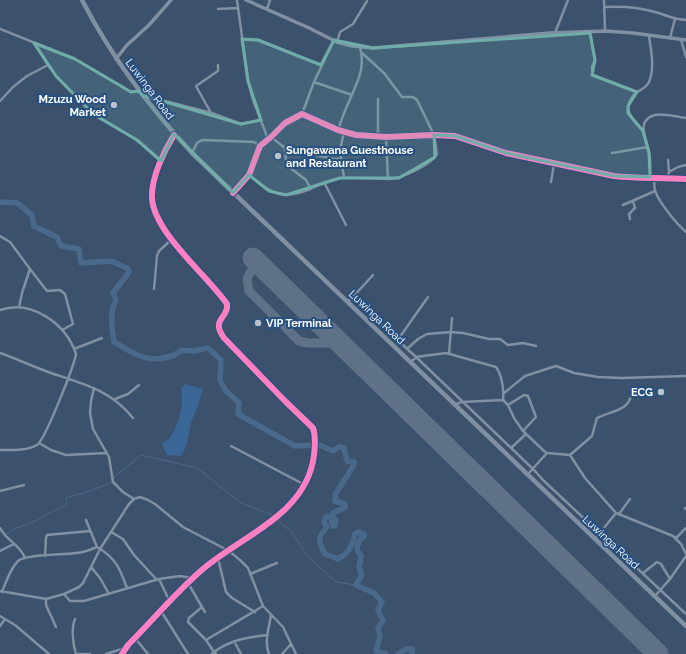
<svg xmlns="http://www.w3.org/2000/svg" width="686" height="654" font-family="Raleway,sans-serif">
  <rect width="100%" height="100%" fill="#3b516c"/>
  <!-- green -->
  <path fill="#3a6797" d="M185,384L203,389L197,408L191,423L186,447L181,456L167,455L162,443C164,442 168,440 170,438C178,427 185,402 181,389Z"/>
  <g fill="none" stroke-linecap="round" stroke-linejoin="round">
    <!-- stream -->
    <path stroke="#4a698a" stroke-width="1" d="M114,479V477L141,455L197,468L241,503L275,516L284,526L291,531L308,557L336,582L356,585
      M6,534L12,530L38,520L43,516L67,505L66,498L93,490L112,482"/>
    <!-- river -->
    <path stroke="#4a698a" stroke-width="5.5" d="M0,202L17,203L32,215L34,226L57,237L61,246L79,249L81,263L111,261L127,268L129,272L113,293L116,300C109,314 112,328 114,342C122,346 131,353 140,356C154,361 171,359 182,350L194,351L208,348L221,360L220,380L225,390L239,403L238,414L295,446L320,445L333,451L339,447L344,448L347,461L354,462V465L336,493L335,501L345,504V507L333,513L332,515L336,521L335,526H333L331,518L327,516L325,518L324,523L327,527C317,538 318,541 325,554L338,559C348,554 353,545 355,534L359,532L364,534V537C359,539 357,545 357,550L361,556L359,568L362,574L356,585L374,593L382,602L378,610L383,621L378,628L380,636L376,651L386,654
      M398,654L406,649H412V654"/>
    <!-- taxiway -->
    <path stroke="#5e7187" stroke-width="9" d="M266,270L258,269L251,271L247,279L249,291L299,341L308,343H340
      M326,342L328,337L326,329"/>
    <!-- runway -->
    <path stroke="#5e7187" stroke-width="21" d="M253,258L658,654"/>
    <!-- minor -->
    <path stroke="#8190a2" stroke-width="2.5" d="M237,0L248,81L253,100L268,139
      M604,0L605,31
      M605,7C622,6 638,7 655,12C666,15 675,20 686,20
      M218,9L237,8
      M267,9L270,0
      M0,29L75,59L131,92L139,91
      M555,33L568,0
      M590,33L595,60L592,67L593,75L637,92
      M670,38L675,19
      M242,39L258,40L321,65
      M681,40L686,57
      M337,42L340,32L353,24L367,1
      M34,43L48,65L56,76L93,114L137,140L161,161
      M362,53L384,73L402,97H413L417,100L434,135L437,154C431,165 401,179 388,179
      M314,82L352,95
      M145,96L212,113L241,124L261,120
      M0,101L13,87L27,76L48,65
      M211,113L196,86L218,71V65
      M302,114L314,82L334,40
      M338,130C341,121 344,112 348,104C356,84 366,70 360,47
      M643,131C631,118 620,107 637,92C642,89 646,88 649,82C655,68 651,50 649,36
      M378,136V99
      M271,137L285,148L334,159H341
      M285,148L286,160L289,167L306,180L311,189
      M192,153L197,143L202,140L254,142L260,146
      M612,153L648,147
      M668,160L669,171
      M249,175C270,193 282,201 310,189C318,185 326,181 336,179C353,176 371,179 388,179L386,137
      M650,177C650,169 651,160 649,152C647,140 635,120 655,115C664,113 677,117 686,118
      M655,177C654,182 654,186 655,190C658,202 677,224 686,232
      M667,177L669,172L678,167L686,165
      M344,178L340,150L344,132
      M324,182L346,225
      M551,182L554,164
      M233,193L249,175L260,146L271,137L285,123L302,114L338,130L356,135L386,137L434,135L455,136L506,153L614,176C638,179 662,177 686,179
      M623,205L655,191
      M630,219L629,214L635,208L633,201
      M0,236L10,242L30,269L22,293L19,307
      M30,269L47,291L60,290L65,294L73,324L62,330
      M154,289L157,256L159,251L172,239
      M352,298L373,275
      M348,301L352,298L416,357L533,469L544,481L686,614
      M0,310C32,299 66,324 76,354C74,366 45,440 37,445C26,451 12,450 0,450
      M397,341L428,297
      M74,349L102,338
      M407,349L418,339L427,334L451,332L463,333L489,339H500L508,345L523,343L536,346
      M0,353C17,359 34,367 51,373C84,384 110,390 133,418
      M449,354L452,318
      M411,362L416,357L446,353L496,367C502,375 504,390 503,400L508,405L514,418L523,431L544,451L547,453L570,455L585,478L616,513L673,536L681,544L686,554
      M94,388L91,401L90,413L93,429L109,457L113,482L123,492L134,499
      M504,393L525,376L556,366L574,373L598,377L622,378L686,376
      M115,399L128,394L139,385
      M456,404L462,402L503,400
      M508,405L524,395L528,396L536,417L523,431
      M39,443L51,450L66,455L107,453
      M231,446L305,485
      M511,448L526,434
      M570,455L592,436L597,418C613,410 632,411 632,389
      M528,474L547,453
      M0,491L24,485
      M685,508L686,509
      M619,514L630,499
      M86,520L97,547
      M0,528C6,540 21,546 25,558
      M111,532L123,539L134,555L157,580
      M676,538L686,528
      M595,539L616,513
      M0,551L14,544
      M45,556L46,538L47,535L90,531
      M218,558L226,592L232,598L255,612
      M91,567L100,578L109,594
      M643,573L657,562L661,564L670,579
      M250,574L277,563
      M159,579L180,576L192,578
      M188,583L202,607L189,618L188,622L206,640
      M0,591L46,599L64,594L70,601H84L159,579L170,602
      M2,592C6,582 10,569 18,561C25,554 65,555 76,553C83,553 90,550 97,547C116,558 120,569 127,588
      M64,594L79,587L83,583L100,549L129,504L134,499L140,497L148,500L155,504L183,527L229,551L240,560L248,568L263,606L283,627L296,654
      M655,596L670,579L686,556
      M46,600V605L56,627
      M202,607L205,612
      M161,611L188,654
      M0,616L15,625L49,654
      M75,619C71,628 73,645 76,654
      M0,626L5,619
      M135,638L148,654
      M234,641L241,654
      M78,654H90
      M106,654L125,648
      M122,654L128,645C153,620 176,592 203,569C243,535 307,514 314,455C315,447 316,437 313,428L285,401L224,338C210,318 229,319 227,304C207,275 154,233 152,198C151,178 164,151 174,135
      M212,654L214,652L206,640L263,606
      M216,654L214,652C230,640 248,637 268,635
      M269,654C264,643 269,627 271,615
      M282,654L291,644"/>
    <!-- tertiary -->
    <path stroke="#8190a2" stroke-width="3.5" d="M246,0L307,27L337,42L352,46L373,48L550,33L605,31L633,33L686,40
      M116,59L127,45L149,25L171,0"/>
    <!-- trunk -->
    <path stroke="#808fa1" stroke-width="4.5" d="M82,0C111,56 149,107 192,153L686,626"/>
    <defs>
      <path id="cycleway" d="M233,193L249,175L260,146L271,137L285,123L302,114L338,130L356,135L386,137L434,135L455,136L506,153L614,176C638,179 662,177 686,179
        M122,654L128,645C153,620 176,592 203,569C243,535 307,514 314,455C315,447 316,437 313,428L285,401L224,338C210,318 229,319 227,304C207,275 154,233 152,198C151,178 164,151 174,135"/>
    </defs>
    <!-- cycleway casing -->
    <use href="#cycleway" stroke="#265081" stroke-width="8"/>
    <!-- cycleway -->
    <use href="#cycleway" stroke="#ff80c0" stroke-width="6"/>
  </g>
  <!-- marked area -->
  <path fill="#6fada8" fill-opacity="0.2" stroke="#6fada8" stroke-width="3" stroke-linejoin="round" d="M590,33L595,60L592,75L637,92L628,106V113L643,131L649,153L650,177L614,176L506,153L455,136L434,135L435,157L399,178H340L286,195L269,191L249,175L233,193L174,134L161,161L137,140L93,114L56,76L34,43L75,59L131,92L139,91L142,95L241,124L261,120L248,81L242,39L258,40L321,65L334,40L373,48Z"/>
  <!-- markers -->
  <g fill="#bac2cc" stroke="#265081" stroke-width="1.5">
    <circle cx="114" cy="105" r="4"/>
    <circle cx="278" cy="156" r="4"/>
    <circle cx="258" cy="323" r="4"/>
    <circle cx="661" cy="392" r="4"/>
  </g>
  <g text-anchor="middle" stroke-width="4" stroke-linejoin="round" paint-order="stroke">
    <!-- street labels -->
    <g font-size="11" fill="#fff" stroke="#265081">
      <text transform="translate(150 89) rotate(53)" y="4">Luwinga Road</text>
      <text transform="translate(377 317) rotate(44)" y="4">Luwinga Road</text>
      <text transform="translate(611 542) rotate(43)" y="4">Luwinga Road</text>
    </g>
    <!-- poi labels -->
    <g font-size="11" font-weight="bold" fill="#fff" stroke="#265081" text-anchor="end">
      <text x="106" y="103">Mzuzu Wood<tspan x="106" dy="13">Market</tspan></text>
      <text x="286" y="154" text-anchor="start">Sungawana Guesthouse<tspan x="286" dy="13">and Restaurant</tspan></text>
      <text x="266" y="327" text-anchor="start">VIP Terminal</text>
      <text x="653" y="396">ECG</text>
    </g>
  </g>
</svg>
